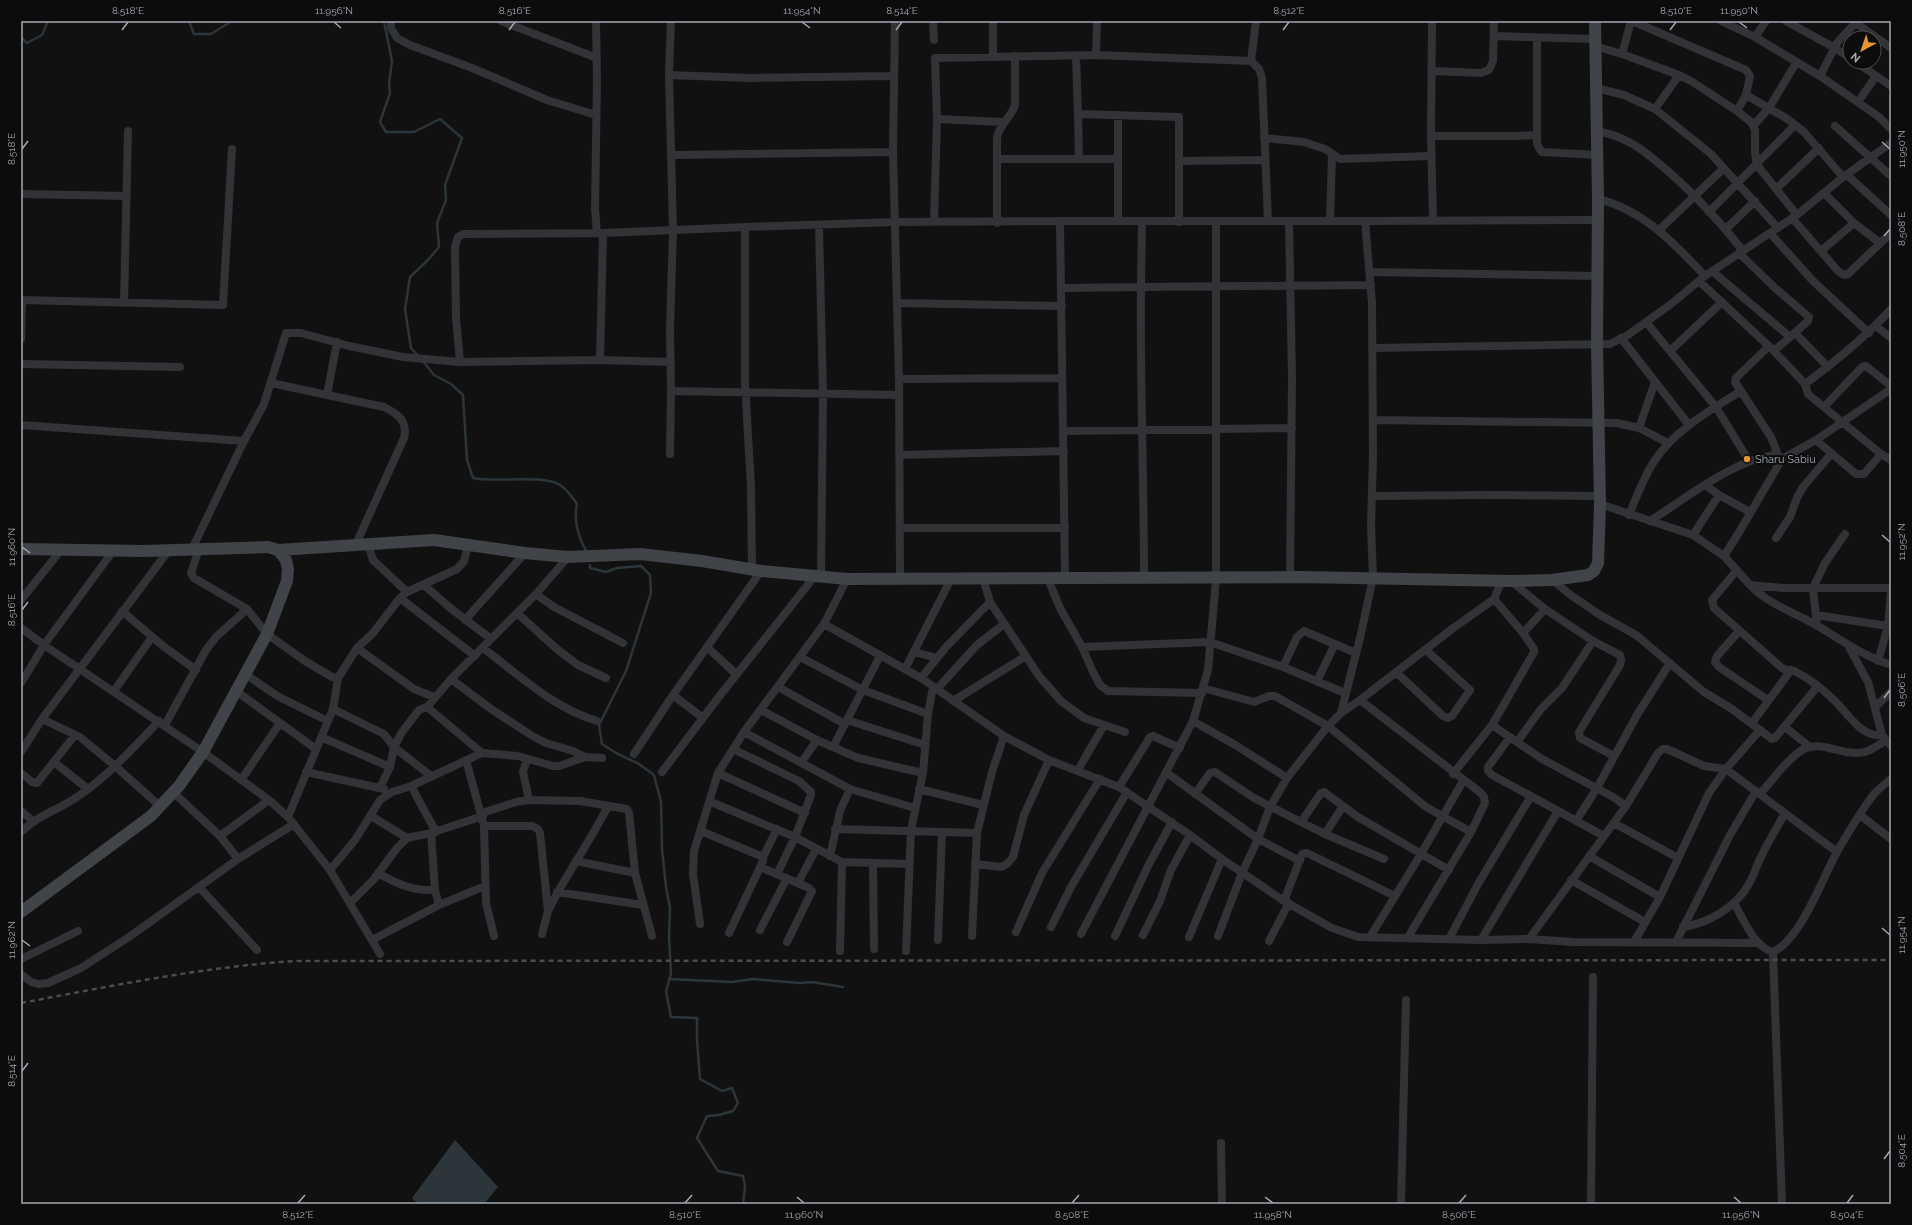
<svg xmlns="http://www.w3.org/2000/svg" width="1912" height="1225" font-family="Raleway,sans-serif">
  <rect width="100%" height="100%" fill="#111112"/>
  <!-- water -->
  <path fill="#2b353a" d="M455,1140L498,1187L484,1204H418L412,1198Z"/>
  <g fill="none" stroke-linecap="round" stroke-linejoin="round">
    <!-- stream -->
    <path stroke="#2b353a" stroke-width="2.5" d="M189,21L194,34H211L232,21
      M384,21L392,61L389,83L390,93L380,122L386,132H414L440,119L462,138L445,185L446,200L437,223L439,247L427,261L410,277L405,309L411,348L419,357
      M21,37L27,43L42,35L48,21
      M422,360L434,375L451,384L463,395L467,460L473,478C496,483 542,474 560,485C568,490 572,497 577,504C573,521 578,536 586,551
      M590,565V568L606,572L617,568L641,566L650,575L651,593L626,671L599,725L602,744L616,753L639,764L654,775L661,802L662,849L666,887L670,908L669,937L671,974L666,991L671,1017L697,1018V1040L700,1079L722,1091L732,1088L738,1103L733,1111L719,1115L707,1116L697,1138L718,1171L743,1176L745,1186L743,1204
      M669,979L732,982L753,979L799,983L812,982L843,987"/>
    <!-- street -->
    <path stroke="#323337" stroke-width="8" d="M391,21V28L397,38L410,45L472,68L547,100L596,115
      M501,21L597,58
      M596,21L597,80L595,209L597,233
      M895,21L893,152L899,379L900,579
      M933,21L934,40
      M1256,21L1251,61L1259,69L1262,78L1268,221
      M1432,21L1431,136L1433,220
      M1632,21L1746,70L1750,76L1746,95L1737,111
      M1721,21L1755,37L1820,76L1879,117L1891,129
      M1786,21L1835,48L1850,58
      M1853,21L1891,48
      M1494,36L1595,39
      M1755,37L1766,21
      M1537,38V143L1539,148L1542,152L1597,155
      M1595,46L1622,54L1679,75L1691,81L1737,111L1751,122L1755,130V153L1757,165L1797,215
      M1622,54L1631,21
      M1096,55L1097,21
      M1076,56L1078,114L1179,117V222
      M993,57V21
      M1856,62L1891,86
      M1432,71L1481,73L1489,70L1493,61L1494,21
      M669,75L750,78L893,76
      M1820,76L1837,43L1857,21
      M1596,88L1624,95L1655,109L1711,154L1778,228
      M1746,95L1786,118L1804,132L1843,177
      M1858,102L1876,76
      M1655,109L1679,75
      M1078,114L1079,159
      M937,119L1003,122
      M1753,126L1769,108L1796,63
      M1835,126L1891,176
      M1597,131C1613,134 1628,140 1642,150C1679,178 1714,214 1743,251
      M1431,136H1516L1537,135
      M1264,138L1304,142L1325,149L1340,159L1431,156
      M672,155L893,152
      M997,159H1118
      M1179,161L1265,160
      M1847,175L1891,215
      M1776,189L1819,148
      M1824,193L1854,223L1880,243
      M21,194L127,196
      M1598,199C1643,210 1674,243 1705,276
      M1709,212L1795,125
      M1792,218L1838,271L1844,275L1848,274L1891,233
      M1118,220V115
      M1330,220L1332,154
      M1289,221L1292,377L1290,578
      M934,222L937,119L935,58L1096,55L1251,61
      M997,223V138C999,124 1011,118 1015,105V56
      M819,226L823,394L821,577
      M1726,229L1755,201
      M1659,230L1724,168
      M1770,233L1813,281L1869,333
      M1821,251L1854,223
      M1739,253L1775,288L1809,317L1808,321L1774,351
      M1712,271L1790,337
      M1371,272L1599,276
      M1699,281L1774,351L1805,384L1808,394L1881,454L1891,460
      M1062,288L1141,287L1142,221
      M21,300L223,305L232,149
      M124,303L128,131
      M897,303L1062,306
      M1646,322L1716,407L1749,461
      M1876,326L1891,338
      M1795,333L1828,367
      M1621,338L1689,425
      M21,339L22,300
      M1769,346L1736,378L1735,382L1771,437L1778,455
      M1372,348L1610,344L1628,335L1671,304L1705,276L1797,215L1843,177L1891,143
      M1670,351L1722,302
      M600,360L603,233
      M460,362L456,318L455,247L458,237L463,234L603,233L745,227
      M21,364L180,367
      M899,379L1062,378
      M271,383L384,407C398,414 408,421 404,438L356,544
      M1805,384C1836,361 1865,338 1891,309
      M671,391L899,395
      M327,395L337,342
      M1824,407L1862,367L1866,366L1891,386
      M1373,420L1617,423L1639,428L1668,443
      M21,425L244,441
      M1639,428L1655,382
      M1063,431L1060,221H1365
      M1816,440L1856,474H1864L1881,454
      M670,454L671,391L670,330L673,230L669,75L671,21
      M899,455L1064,451
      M1782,459L1816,440L1891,389
      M1705,485L1719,495L1750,512
      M1372,496L1484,495L1600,496
      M1600,504L1693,535L1724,556L1750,585L1784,588H1891
      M1629,515C1637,496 1644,476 1655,460C1676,429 1711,410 1741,391
      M1650,521C1685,499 1737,457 1778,455L1782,459L1738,534L1724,556
      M900,528H1065
      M1693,535L1719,495
      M1776,538L1790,517L1797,498L1803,487L1831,454
      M368,544L373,560L407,592
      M192,549L244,441L264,404L286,333H301L349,346L403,357L460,362L600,360L671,362
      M199,549L191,573L194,578L247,609L267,634L305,661L332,677L338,678
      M752,570L751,487L745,383V227L895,222L1060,221
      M1737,570L1712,600L1714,608L1782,668C1786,671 1792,669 1796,672C1810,679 1825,691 1836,702C1848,714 1862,738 1882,735
      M983,578L990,602L1039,676L1061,701L1084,718L1125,732
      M1048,579L1060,608L1082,647L1093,672L1100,685L1108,691L1202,693
      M1065,579L1063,431L1292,428
      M1144,579C1144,481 1140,384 1141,287L1371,285
      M1552,580L1572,596L1600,615L1636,635L1704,692L1732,709L1760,730L1726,769L1709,793L1660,897L1634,942
      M1511,581L1545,609L1593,641L1620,655L1621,660L1620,665L1579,732L1580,738L1614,756
      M424,585L449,607L491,639
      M1750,585C1769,605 1794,612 1818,626C1842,641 1864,656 1891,665
      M536,594L554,607L623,643
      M400,598L475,656
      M21,600L61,550
      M122,611L163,646L196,670
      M517,613L558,650L578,665L606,678
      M1816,615L1888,626
      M465,620L525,553
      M824,624L921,678L1004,736L1049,760L1119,787L1190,835L1222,859L1284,901L1332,928L1358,937L1481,940L1529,939L1573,942L1759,943
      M1817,626L1813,588L1825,563L1845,534
      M21,628L44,645L203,752L269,800L288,817L330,870L380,954
      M1739,631L1717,656L1715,662L1719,667L1768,700
      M1523,633L1545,609
      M707,647L736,674
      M1082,647L1210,642L1283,667L1345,693
      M1849,647L1868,682L1882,735L1891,746
      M357,648L414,689L434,697
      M483,648C519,675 553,708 597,721
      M914,652L937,658
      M800,657L863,690L928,714
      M1878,661L1888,626L1891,592
      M1283,667L1297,637L1304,631L1356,653
      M905,669L951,579
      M1397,673L1443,716L1448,718L1452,716L1470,690L1426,650
      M245,674L279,697L328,721
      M921,678L946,647L990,602
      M451,679L491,709L534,737L546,743L573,751L585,757
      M1317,681L1335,644
      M21,683L44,645L113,551
      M778,687L845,724
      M1203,688L1254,702L1269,696H1275L1328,726L1426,807L1471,832
      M937,689L977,645L1004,624
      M114,691L152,637
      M236,691L316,749
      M673,695L703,718
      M1360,700L1481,793L1484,797L1485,803L1471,832L1408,937
      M953,701L1026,656
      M427,707L482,753
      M1875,707L1891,692
      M333,709L384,734L394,747L431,776
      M761,710L817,740L858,758L923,773
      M1341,713L1360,700L1452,629L1494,599L1502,580
      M42,719L80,737L115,766L161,807
      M847,720L925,745
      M1193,721L1237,746L1287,778L1328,726L1341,713L1360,638L1373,578L1371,525L1373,455L1372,303L1365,221L1599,220
      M1752,723L1791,670
      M165,725L206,650L216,637L247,609
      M1492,725L1542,759L1613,797L1626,806L1658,753L1663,749H1667L1704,766L1726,769L1837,852
      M1785,727L1810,747
      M1760,730L1772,739L1775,738L1817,687
      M744,732L850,789L915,808
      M321,737L390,767
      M1510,737L1488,767V771L1492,775L1604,836
      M1517,742L1541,709L1562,688L1593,641
      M833,747L880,656
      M733,749L799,781L811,792V795L795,837L777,874
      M21,752L42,719L169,550
      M634,754L673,695L761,571
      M527,759L523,772L529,800
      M466,760L484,826L486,903L494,936
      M54,762L88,789
      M801,763L817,740
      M1078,770L1104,725
      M306,772L384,789
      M662,772L718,698L814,577
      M21,773L32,782L37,783L75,735
      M718,773L805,813
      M1167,773L1258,839L1270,807L1287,778
      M1453,774L1492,725L1534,652V649L1523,633L1494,599
      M241,780L280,723
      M411,786L436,832
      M1119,787L1150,737L1153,736L1180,748
      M380,788L390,767L394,747L402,732L419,710L427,707L451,679L536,594L568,557
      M919,789L983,805
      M174,793L220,836L238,859
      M1195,794L1210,773L1215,772L1254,798L1301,822L1321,793L1324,792L1358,817L1449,870
      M1760,794C1772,781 1790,755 1806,748C1824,741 1845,757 1864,752C1871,751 1879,744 1886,741
      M711,802L795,837L842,862
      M21,811L33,821
      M482,813L516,802L529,800L580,801L627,809L629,813L635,873L652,936
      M1860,815L1891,839
      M371,816L407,838
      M288,817L333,709L338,678L357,648L373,633L400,598L407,592L457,569L464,561L468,546
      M1576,821L1597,788L1637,715L1670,663
      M1301,822L1325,834L1384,859
      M1614,823L1678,858
      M484,826H532L538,829L540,833L548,911L542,934
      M835,829L977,833
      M701,831L763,857V861L729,933
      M21,832C41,813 59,810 80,795C110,774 134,747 159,721
      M431,833L435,890L439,905
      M1325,834L1343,806
      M220,836L269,800
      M830,856L840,811L850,789
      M1589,856L1660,897
      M763,857L777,829
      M576,861L635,873
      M873,864L874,949
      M975,864L1002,867L1008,863L1013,857L1024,815L1049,760
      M760,867L809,888L812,891L787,942
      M330,870L355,840L380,800L392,792L411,786L482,753L518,756L553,766H559L585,757L602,758
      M378,873C397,884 413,891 435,890
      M1571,880L1645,922
      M798,883L816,849
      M199,887L257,950
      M557,892L643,905
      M1284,901L1302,854L1307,853L1395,896
      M350,903L374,879L397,848L407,838L431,833L483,816
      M1734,903C1744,920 1754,947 1773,952C1801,939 1822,879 1837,852C1848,833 1861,810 1875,793C1880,788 1886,783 1891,779
      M548,911C566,874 590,842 608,806
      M700,924L693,874L694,851L718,773L744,732L824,624L847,579
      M1051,927L1071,887L1127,792
      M1683,927C1709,923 1737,907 1750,882C1754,875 1756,867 1760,859C1767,843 1777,828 1785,813
      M760,930L787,878
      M1016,932L1042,873L1100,779
      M1081,934L1193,721L1208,670L1216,579V221
      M1143,935L1160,901L1171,870L1190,835
      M972,936L977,833L992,772L1004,736
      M1115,936L1149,864L1172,822
      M1218,936L1242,873L1258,839L1300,861
      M1189,937L1222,859
      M1370,937L1421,854L1463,781
      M1449,939L1478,884L1531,796
      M1529,939L1626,806
      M372,940L439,905L485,886
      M938,940L942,832
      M1481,940L1558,811
      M1269,941L1289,903
      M1676,942L1730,835L1756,791
      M840,951L842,862L909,864
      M906,951L911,830L923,773L928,714L933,687
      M1773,952L1782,1204
      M21,959L78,931
      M21,974L31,982L38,984L48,983L81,968L129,937L238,859L294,824
      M1221,1143L1222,1204
      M1401,1204L1406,1000
      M1591,1204L1593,977"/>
    <!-- secondary -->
    <path stroke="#404347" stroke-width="12" d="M21,549L143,551L268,547L278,550L286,560L288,569L287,581L267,634L203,752L179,786L151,816L21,912
      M278,550L434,540L525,553L568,557L640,554L702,561L761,571L847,579L1302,577L1511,581L1552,580L1588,575L1594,571L1598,563L1600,504L1597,345L1598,199L1595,21"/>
    <!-- rail -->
    <path stroke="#494c50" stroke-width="2.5" stroke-dasharray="5 4" stroke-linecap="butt" d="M21,1003C112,986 202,967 295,961L1891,960"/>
  </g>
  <!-- ticks -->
  <path fill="none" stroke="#a3a9b2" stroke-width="1.5" d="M334,22L341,28M802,22L810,28M1739,22L1747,28M122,30L128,22M509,30L515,22M896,30L902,22M1283,30L1289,22M1670,30L1676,22M1882,142L1890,149M22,149L28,141M1884,236L1890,229M1882,535L1890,542M22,547L30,553M22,610L28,602M1884,698L1890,690M1882,928L1890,935M22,940L30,946M22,1071L28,1063M1884,1159L1890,1151M797,1197L804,1203M1265,1197L1273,1203M1734,1197L1741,1203M298,1203L305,1195M685,1203L692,1195M1072,1203L1079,1195M1459,1203L1466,1195M1847,1203L1853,1195"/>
  <!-- markers -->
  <circle fill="#e59536" stroke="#0c0c0d" stroke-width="1.5" cx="1747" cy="459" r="4"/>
  <g text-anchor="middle" stroke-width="4" stroke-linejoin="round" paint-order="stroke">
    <!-- poi labels -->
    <g font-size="11" fill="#a3a9b2" stroke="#0c0c0d" text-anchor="start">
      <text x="1755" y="463">Sharu Sabiu</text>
    </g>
  </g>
  <!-- border -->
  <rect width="1912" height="1225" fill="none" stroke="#0c0c0d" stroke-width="44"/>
  <!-- north arrow -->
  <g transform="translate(1862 50) rotate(220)"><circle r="19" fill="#0c0c0d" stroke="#484b4f"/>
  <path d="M0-3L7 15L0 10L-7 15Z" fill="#e59536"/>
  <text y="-6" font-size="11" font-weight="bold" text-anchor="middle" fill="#a3a9b2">N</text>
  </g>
  <rect x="22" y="22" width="1868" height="1181" fill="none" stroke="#a3a9b2" stroke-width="1.5"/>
  <g font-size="10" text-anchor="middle" fill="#a3a9b2">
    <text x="128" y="14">8.518°E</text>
    <text x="334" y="14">11.956°N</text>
    <text x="515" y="14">8.516°E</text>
    <text x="802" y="14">11.954°N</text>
    <text x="902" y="14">8.514°E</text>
    <text x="1289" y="14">8.512°E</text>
    <text x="1676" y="14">8.510°E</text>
    <text x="1739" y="14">11.950°N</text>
    <text transform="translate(1901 149) rotate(-90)" y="4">11.950°N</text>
    <text transform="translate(11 149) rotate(-90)" y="4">8.518°E</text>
    <text transform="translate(1901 229) rotate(-90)" y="4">8.508°E</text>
    <text transform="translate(1901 542) rotate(-90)" y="4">11.952°N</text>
    <text transform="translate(11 547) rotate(-90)" y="4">11.960°N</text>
    <text transform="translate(11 610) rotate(-90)" y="4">8.516°E</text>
    <text transform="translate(1901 690) rotate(-90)" y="4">8.506°E</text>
    <text transform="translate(1901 935) rotate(-90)" y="4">11.954°N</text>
    <text transform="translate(11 940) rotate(-90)" y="4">11.962°N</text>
    <text transform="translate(11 1071) rotate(-90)" y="4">8.514°E</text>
    <text transform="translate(1901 1151) rotate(-90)" y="4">8.504°E</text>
    <text x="298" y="1218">8.512°E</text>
    <text x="685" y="1218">8.510°E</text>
    <text x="804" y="1218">11.960°N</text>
    <text x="1072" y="1218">8.508°E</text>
    <text x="1273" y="1218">11.958°N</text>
    <text x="1459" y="1218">8.506°E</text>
    <text x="1741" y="1218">11.956°N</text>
    <text x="1847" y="1218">8.504°E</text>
  </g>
</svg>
